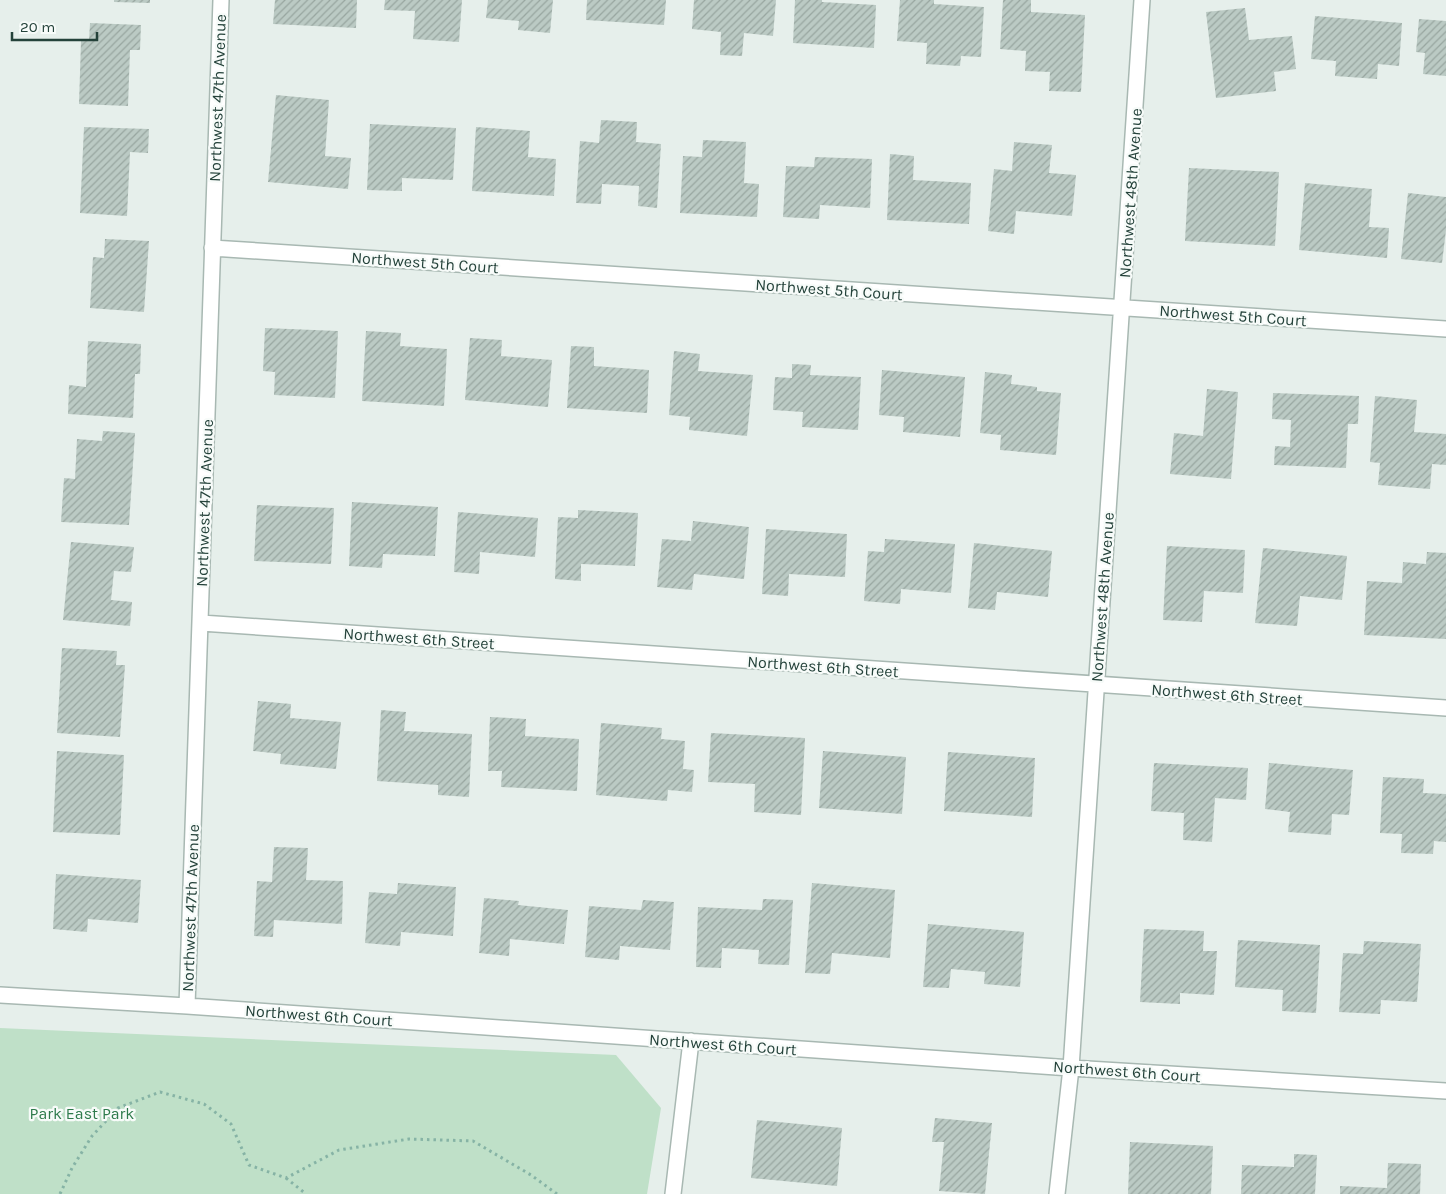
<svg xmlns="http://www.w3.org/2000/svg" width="1446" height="1194" font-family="Karla,sans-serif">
  <defs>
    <pattern id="building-hatch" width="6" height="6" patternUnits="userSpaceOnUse" patternTransform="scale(1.25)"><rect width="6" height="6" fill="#bbcac4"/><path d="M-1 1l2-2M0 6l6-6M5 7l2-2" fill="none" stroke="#98a6a0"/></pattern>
  </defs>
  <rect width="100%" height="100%" fill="#e6efeb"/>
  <!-- park -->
  <path fill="#bfe0c8" d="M0,1028L616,1055L661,1108L647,1194H0Z"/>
  <!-- building -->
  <path fill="url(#building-hatch)" d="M114,0H150V3L114,2Z
    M275,0H357L356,28L273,24Z
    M385,0H462L459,42L413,39L415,11L384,10Z
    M488,0H553L550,33L518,30L519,21L486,18Z
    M587,0H666L664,25L586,20Z
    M694,0H776L773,36L744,33L742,56L720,55L721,32L692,29Z
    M795,0H822V2L876,5L874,48L793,43Z
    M900,0H934V4L984,7L981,57L961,56L960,66L926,64L927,43L897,41Z
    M1003,0H1031V12L1085,15L1081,92L1049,91L1050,72L1025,71L1026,51L1000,49Z
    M1245,8L1249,40L1292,36L1296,69L1274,72L1276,91L1216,98L1206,12Z
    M1315,16L1402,23L1399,66L1378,64L1377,79L1335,76L1336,61L1311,59Z
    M1419,19L1446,21V76L1423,74L1425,53L1416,52Z
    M90,23L141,25L140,50H130L128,106L79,104L81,41H89Z
    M276,95L329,100L325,156L351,158L348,189L268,182Z
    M601,120L637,122L636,142L661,144L657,208L638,206L639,186L602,184L601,204L576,203L580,141L599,143Z
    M370,124L456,128L453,180L402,178V191L367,190Z
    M84,127L149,129L148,153L130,152L127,216L80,213Z
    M476,127L530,131L528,157L556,159L554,196L472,191Z
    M703,140L746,142L744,183L759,184L757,217L680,213L683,156L702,157Z
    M1014,142L1052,145L1049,173L1076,175L1072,216L1016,211L1014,234L988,231L994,169L1012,171Z
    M890,154L914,156L913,180L971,183L969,224L887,220Z
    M815,157L872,159L870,208L820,205L819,219L783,217L786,166L814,167Z
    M1189,168L1279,172L1275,246L1185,241Z
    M1305,183L1372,189L1369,227L1389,228L1387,258L1299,250Z
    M1408,193L1446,197V230L1442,263L1401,259Z
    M105,239L149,241L144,312L90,308L93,257L104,258Z
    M265,328L338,331L335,398L274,395L275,372L263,371Z
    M366,331L401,333L400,346L447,349L444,406L362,401Z
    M470,338L502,340L501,356L552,360L548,407L465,400Z
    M88,341L141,344L140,374H135L133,418L68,414L69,385L86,387Z
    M571,346L594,347V366L649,370L647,413L567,408Z
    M674,351L700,354L698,371L753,375L747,436L689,430L690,417L669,415Z
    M792,364L811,365L810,375L861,377L858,430L802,427L803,412L773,410L775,377L792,378Z
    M882,370L965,377L960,437L903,432L904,417L879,415Z
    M985,372L1012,375L1011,384L1037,387V391L1061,393L1056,455L1000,450L1001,435L980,433Z
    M1207,389L1238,392L1231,479L1170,474L1174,433L1203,436Z
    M1273,393L1359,396L1358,424H1348L1346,468L1274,465L1275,446L1290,447L1291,420L1272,419Z
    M1375,396L1417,400L1414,432L1446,434V465L1432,464L1430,489L1378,485L1380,463L1370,462Z
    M103,431L135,433L129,525L61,522L64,478L75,479L77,439L102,441Z
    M352,502L438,507L435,556L383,554L382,568L349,566Z
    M257,505L334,508L331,564L254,561Z
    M578,510L638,513L635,566L581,564V581L555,579L558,517L578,518Z
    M458,512L538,518L535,557L480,552L479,574L454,572Z
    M693,521L749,527L744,579L694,574L692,590L657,587L662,539L691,541Z
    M766,529L847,534L845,577L789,574L788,596L762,594Z
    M885,539L955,544L951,593L901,589L900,604L864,601L868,551L884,552Z
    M71,542L134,547L131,572L114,571L111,600L132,602L130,626L63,620Z
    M974,543L1052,551L1048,597L997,592L995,610L968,608Z
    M1167,546L1245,550L1243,593L1204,591L1202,622L1163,620Z
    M1263,548L1347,556L1342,600L1300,596L1297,626L1255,623Z
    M1427,552L1446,553V639L1364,635L1367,581L1402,583L1403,562L1426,564Z
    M62,648L117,651L116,665H125L120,737L57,733Z
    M258,701L291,704L290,718L341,722L336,769L280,764L281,754L253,751Z
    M381,710L406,712L404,731L472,734L469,797L438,795V785L377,781Z
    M490,717L526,719L525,736L579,739L577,791L501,787L502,771H488Z
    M601,723L662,728L661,739L685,741L683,769L694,770L692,792L668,790L667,801L596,795Z
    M711,733L805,738L801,815L754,812L755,784L708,782Z
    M57,751L124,755L120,835L53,832Z
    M823,751L906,757L902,814L819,808Z
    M948,752L1035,758L1032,817L944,811Z
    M1154,763L1248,768L1246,800L1215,798L1212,842L1183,840L1184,813L1151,811Z
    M1269,763L1353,770L1349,815L1332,814L1331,835L1288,832L1290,812L1265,809Z
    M1383,777L1424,779L1423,793L1446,794V842L1434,841L1433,854L1401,853L1402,834L1380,833Z
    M274,847L308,848L306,880L343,881L342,924L274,920L273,937L254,936L257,881L272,882Z
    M56,874L141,880L138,923L88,919L87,932L53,929Z
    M398,883L456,887L453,936L401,932L400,946L365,943L369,892L397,894Z
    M812,883L895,890L890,958L832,953L830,974L805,973Z
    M484,898L519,901L518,905L568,910L564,944L510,939L509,956L479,953Z
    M763,899L793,900L789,965L758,964L759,950L722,948L721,968L696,967L698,907L762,910Z
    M643,900L674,902L670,950L620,946L619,960L585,957L589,906L641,910Z
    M928,924L1024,932L1020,987L984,984L985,972L951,969L949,988L923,987Z
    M1144,929L1204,931L1203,951H1217L1214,995L1180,993V1004L1140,1002Z
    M1238,940L1320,945L1316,1013L1282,1011L1283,990L1235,987Z
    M1364,941L1421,944L1417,1002L1381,1000L1380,1014L1339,1012L1343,953L1363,954Z
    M935,1118L992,1123L985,1194L939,1191L944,1142H932Z
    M757,1120L842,1128L837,1186L751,1178Z
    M1130,1142L1213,1146L1211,1194H1128Z
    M1294,1154L1317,1155L1315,1194H1241L1242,1165L1294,1167Z
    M1388,1163L1421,1164L1420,1194H1340V1186L1387,1188Z"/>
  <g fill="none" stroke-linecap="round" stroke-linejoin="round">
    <defs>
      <path id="minor" d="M212,248L1446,329
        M201,623L1446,708
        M0,995L187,1006L1071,1068L1446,1091
        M187,1006L221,0
        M673,1194L691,1041
        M1057,1194L1071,1068L1142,0"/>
    </defs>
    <!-- minor casing -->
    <use href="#minor" stroke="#a8b8b2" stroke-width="18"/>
    <!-- path -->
    <path stroke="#86b3a5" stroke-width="3" stroke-dasharray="2.5 4" stroke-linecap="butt" d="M286,1178L306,1194
      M60,1194L72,1168L92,1136L118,1108L160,1092L204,1104L231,1124L249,1165L286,1178L339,1150L409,1139L473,1141L531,1175L557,1194"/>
    <!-- minor -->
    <use href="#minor" stroke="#fff" stroke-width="15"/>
  </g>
  <g text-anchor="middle" stroke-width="4.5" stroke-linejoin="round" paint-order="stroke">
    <!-- street labels -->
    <g font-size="16" fill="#24423a" stroke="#f7fbf9">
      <text transform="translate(217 98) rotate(-88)" y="6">Northwest 47th Avenue</text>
      <text transform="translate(1130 193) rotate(-86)" y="6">Northwest 48th Avenue</text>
      <text transform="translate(425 262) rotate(4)" y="6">Northwest 5th Court</text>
      <text transform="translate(829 289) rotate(4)" y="6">Northwest 5th Court</text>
      <text transform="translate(1233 315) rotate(4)" y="6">Northwest 5th Court</text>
      <text transform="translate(204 503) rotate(-88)" y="6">Northwest 47th Avenue</text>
      <text transform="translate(1102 597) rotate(-86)" y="6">Northwest 48th Avenue</text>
      <text transform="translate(419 638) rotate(4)" y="6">Northwest 6th Street</text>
      <text transform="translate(823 666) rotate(4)" y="6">Northwest 6th Street</text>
      <text transform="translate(1227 694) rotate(4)" y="6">Northwest 6th Street</text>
      <text transform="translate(190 908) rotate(-88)" y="6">Northwest 47th Avenue</text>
      <text transform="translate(319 1015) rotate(4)" y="6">Northwest 6th Court</text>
      <text transform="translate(723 1044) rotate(4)" y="6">Northwest 6th Court</text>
      <text transform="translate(1127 1071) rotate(4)" y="6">Northwest 6th Court</text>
    </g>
    <!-- park labels -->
    <g font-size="16" fill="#2d7a4b" stroke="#f7fbf9">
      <text x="82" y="1119">Park East Park</text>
    </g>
  </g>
  <!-- scale -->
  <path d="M12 32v8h85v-8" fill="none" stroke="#24423a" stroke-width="2.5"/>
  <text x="20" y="32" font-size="15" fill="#24423a" stroke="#f7fbf9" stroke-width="4" paint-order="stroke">20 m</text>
</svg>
